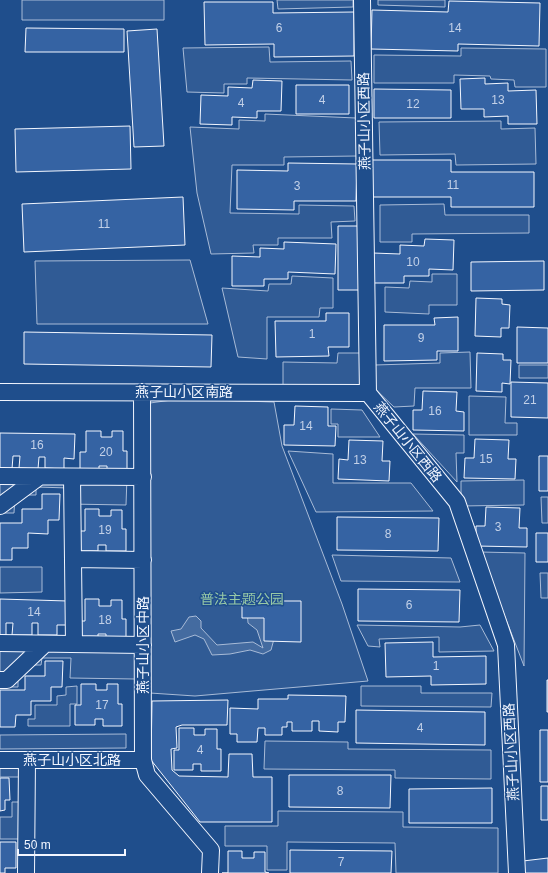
<svg xmlns="http://www.w3.org/2000/svg" width="548" height="873" font-family="Helvetica,'Noto Sans SC',sans-serif">
  <rect width="100%" height="100%" fill="#1f4e8c"/>
  <!-- built -->
  <path fill="#305b95" stroke="#a8bbd7" d="M22,0H164V20H22Z
    M277,0H353V7L278,9Z
    M378,0H445V7L378,5Z
    M269,47L270,62L351,61L352,80L247,78V84H224V93L187,92L183,48Z
    M461,48L546,49V87H515L514,80L491,79L490,76L454,75V83H374V55L461,56Z
    M265,114L356,118L357,156L284,157V165H232L230,213L299,214V205L354,206L355,221L331,222L332,238H278V245H253L254,253L211,254L197,193L190,127L239,129V120L265,121Z
    M501,121V129L535,128L536,164L456,165L455,154L380,155L379,122Z
    M444,204L445,215H529V233L412,234V242H380V205Z
    M190,260L208,324H37L35,261Z
    M432,274H457V305H429V314L385,312V287L409,288L410,281L432,282Z
    M292,276L333,278V308H320L319,317H267V359L238,357L222,288L268,291L269,284H291Z
    M470,352L471,388H415L414,406L394,407L374,388L375,365L440,363V353Z
    M338,353H362L361,389L283,388V362L337,363Z
    M519,365H548V378H519Z
    M469,396L506,397L505,423H517V435H469Z
    M179,399L274,402L282,446L342,604L368,681L195,696L150,693V403Z
    M331,409L362,410L380,437H338V424H331Z
    M413,434L464,435V453H456L457,482Z
    M288,451L333,454V483H411L433,511L316,512Z
    M0,476L127,477L126,505L69,504V488L36,487V495H15L14,513H0Z
    M524,480V505L461,506V481Z
    M541,497H548V523H542Z
    M480,552L525,553L524,666Z
    M332,555L451,558L460,582L341,581Z
    M0,567H42V592L0,593Z
    M540,573H548V598H541Z
    M357,625L460,627L480,625L494,651L439,652V637L379,639L380,647L368,646Z
    M0,643L136,645L135,679L70,678L71,658H42L41,665H18V687H0Z
    M77,686V704H70V726H28V719H35V705H57V696L66,695V687Z
    M361,686H421V693H492L491,707L361,706Z
    M126,734V748L0,749V735Z
    M265,741L348,742V749L491,750V779L395,778V770L264,769Z
    M0,763H19V777H0Z
    M12,802H19V839H0V817H12Z
    M278,811L403,812V827L498,828V873H396L395,843L287,842V870H267V846H225V826H278Z"/>
  <!-- water -->
  <path fill="#446ba0" stroke="#a8bbd7" d="M259,604L274,639L271,650L263,654L250,650L230,654L212,655L204,639L195,635L175,642L171,631L181,629L189,617L196,616L201,621V628L217,645L253,642L263,648L257,630L248,623L247,609Z"/>
  <!-- building -->
  <path fill="#3563a3" stroke="#f2f6ff" d="M449,1L540,3L539,46L458,44V51L371,49L372,10L448,12Z
    M204,2H273V13L354,12V56L274,57V44L205,45Z
    M26,28L124,29V52H25Z
    M157,29L164,146L134,147L127,31Z
    M485,78V84L508,83V91L536,90L537,124H508V116L484,117V109H461L460,79Z
    M253,80L282,81L281,111H257V118L232,117V125L200,124L201,95L228,96V87L252,88Z
    M296,85H349V114H296Z
    M374,89L451,90V118H374Z
    M130,126L131,169L16,172L15,129Z
    M371,160H451V172H534V207H451V197H371Z
    M288,163L357,164L356,201H294V210L237,209V170L288,171Z
    M183,197L185,245L24,252L22,204Z
    M338,226H358L359,290H338Z
    M425,239L454,240L453,270L429,269V276H404V283H372L373,253L400,254V245L424,246Z
    M284,242L336,244L335,274L288,272V279H264V286H232V256L260,257V248L284,249Z
    M544,261V290L471,291V262Z
    M476,298L502,299V304L510,305L509,328H501V337L475,336Z
    M326,313H349V347H328L329,356L276,357L275,321H326Z
    M458,317V351H437V360L384,361V325H435L434,318Z
    M517,327L548,328V363H517Z
    M24,332L212,335L211,367L24,364Z
    M477,353L503,354V360H511L510,384L502,383V392L476,391Z
    M511,382L548,383V418L511,417Z
    M423,391L457,392L456,411L464,412V431L413,430V410H422Z
    M295,406L328,407V426H336L335,446L284,445V425H294Z
    M86,431H101V437H112V431H123V451H127V473H107V466H99V472H80V452H86Z
    M0,433L75,434L74,459L64,458V469L45,468V457H39L38,469L19,468L20,456H13L12,469L0,468Z
    M475,439L509,440L508,459H516L515,479L464,478L465,458H474Z
    M349,440L383,441L382,461H390L389,481L338,479L339,459L348,460Z
    M539,456H548V491H539Z
    M42,494H60L59,520H48V534L28,533V548H12V560H0V523H22V509H42Z
    M486,507L520,508L519,528H527V547L476,546V526H485Z
    M85,509H99V516H111V510H122V529H126V551H106V545H98V551H79V531H85Z
    M337,517L439,518L438,551L337,550Z
    M536,533H548V562H536Z
    M358,589L460,590L459,622L358,621Z
    M0,599L68,601L67,625H57V635H38V623H32V635H12L13,623H6V635H0Z
    M85,599H99V606H111V600H122V619H126V641H106V634H98V641H79V621H85Z
    M242,601H301V642L264,641V618H242Z
    M433,642V657L486,656V684L431,685V676L386,677L385,643Z
    M45,661H63L62,687H51V701H31V715H16L15,727H0V690H25V676H45Z
    M547,680H548V712H547Z
    M81,684H96V690H107V684H118V704H122V726H103V719H95V725H75V705H81Z
    M288,695L346,696L345,722H338V732L319,731V721H312V731H292V722H287V727H282V735H265V728H258L257,742H237V734H230V708L258,709V699H288Z
    M228,700L227,725H182L176,727L177,748L171,749L172,770L179,776L228,777L229,754H252L253,777H272V822H200L151,760L152,701Z
    M356,710L485,712V745L356,743Z
    M179,728H194V735H205V729H217V749H221V771H201V764H193V770H174V750H179Z
    M540,730H548V782H540Z
    M289,775H391L390,808L289,807Z
    M0,778H9L10,800H5V810L0,811Z
    M541,786H548V820H541Z
    M492,788V823H409V789Z
    M0,842H16V868H5V873H0Z
    M290,850L392,851L391,873H290Z
    M228,851H242V858H254V852H265V872L269,873H222H228Z
    M548,858V873H524L523,861Z"/>
  <g fill="none" stroke-linecap="round" stroke-linejoin="round">
    <defs>
      <path id="minor" d="M362,0L368,393L457,502L506,645L517,873
        M0,392L368,393
        M142,392L143,760L147,775L211,850L210,873
        M0,476L143,477
        M72,477L74,644
        M0,506L39,477
        M73,559L143,560
        M0,643L143,645
        M0,680H7L45,644
        M0,760H143
        M26,873L27,760"/>
    </defs>
    <!-- minor casing -->
    <use href="#minor" stroke="#f2f6ff" stroke-width="18"/>
    <!-- minor -->
    <use href="#minor" stroke="#1f4e8c" stroke-width="16"/>
  </g>
  <g text-anchor="middle" stroke-width="3" stroke-linejoin="round" paint-order="stroke">
    <!-- number labels -->
    <g font-size="12" fill="#c3d1e8">
      <text x="279" y="32">6</text>
      <text x="455" y="32">14</text>
      <text x="322" y="104">4</text>
      <text x="498" y="104">13</text>
      <text x="241" y="107">4</text>
      <text x="413" y="108">12</text>
      <text x="453" y="189">11</text>
      <text x="297" y="190">3</text>
      <text x="104" y="228">11</text>
      <text x="413" y="266">10</text>
      <text x="312" y="338">1</text>
      <text x="421" y="342">9</text>
      <text x="530" y="404">21</text>
      <text x="435" y="415">16</text>
      <text x="306" y="430">14</text>
      <text x="37" y="449">16</text>
      <text x="106" y="456">20</text>
      <text x="486" y="463">15</text>
      <text x="360" y="464">13</text>
      <text x="498" y="531">3</text>
      <text x="105" y="534">19</text>
      <text x="388" y="538">8</text>
      <text x="409" y="609">6</text>
      <text x="34" y="616">14</text>
      <text x="105" y="624">18</text>
      <text x="436" y="670">1</text>
      <text x="102" y="709">17</text>
      <text x="420" y="732">4</text>
      <text x="200" y="754">4</text>
      <text x="340" y="795">8</text>
      <text x="341" y="866">7</text>
    </g>
    <!-- street labels -->
    <g font-size="14" fill="#f2f6ff" stroke="#1f4e8c">
      <text transform="translate(364 121) rotate(-91)" y="5">燕子山小区西路</text>
      <text x="184" y="397">燕子山小区南路</text>
      <text transform="translate(408 442) rotate(51)" y="5">燕子山小区西路</text>
      <text transform="translate(143 645) rotate(-90)" y="5">燕子山小区中路</text>
      <text transform="translate(511 752) rotate(-93)" y="5">燕子山小区西路</text>
      <text x="72" y="765">燕子山小区北路</text>
    </g>
    <!-- park labels -->
    <g font-size="14" fill="#97c8a6" stroke="#1f4e8c">
      <text x="242" y="604">普法主题公园</text>
    </g>
  </g>
  <!-- scale -->
  <path d="M18 849v6h107v-6" fill="none" stroke="#f2f6ff" stroke-width="2"/>
  <text x="24" y="849" font-size="12" fill="#f2f6ff" stroke="#1f4e8c" stroke-width="3" paint-order="stroke">50 m</text>
</svg>
